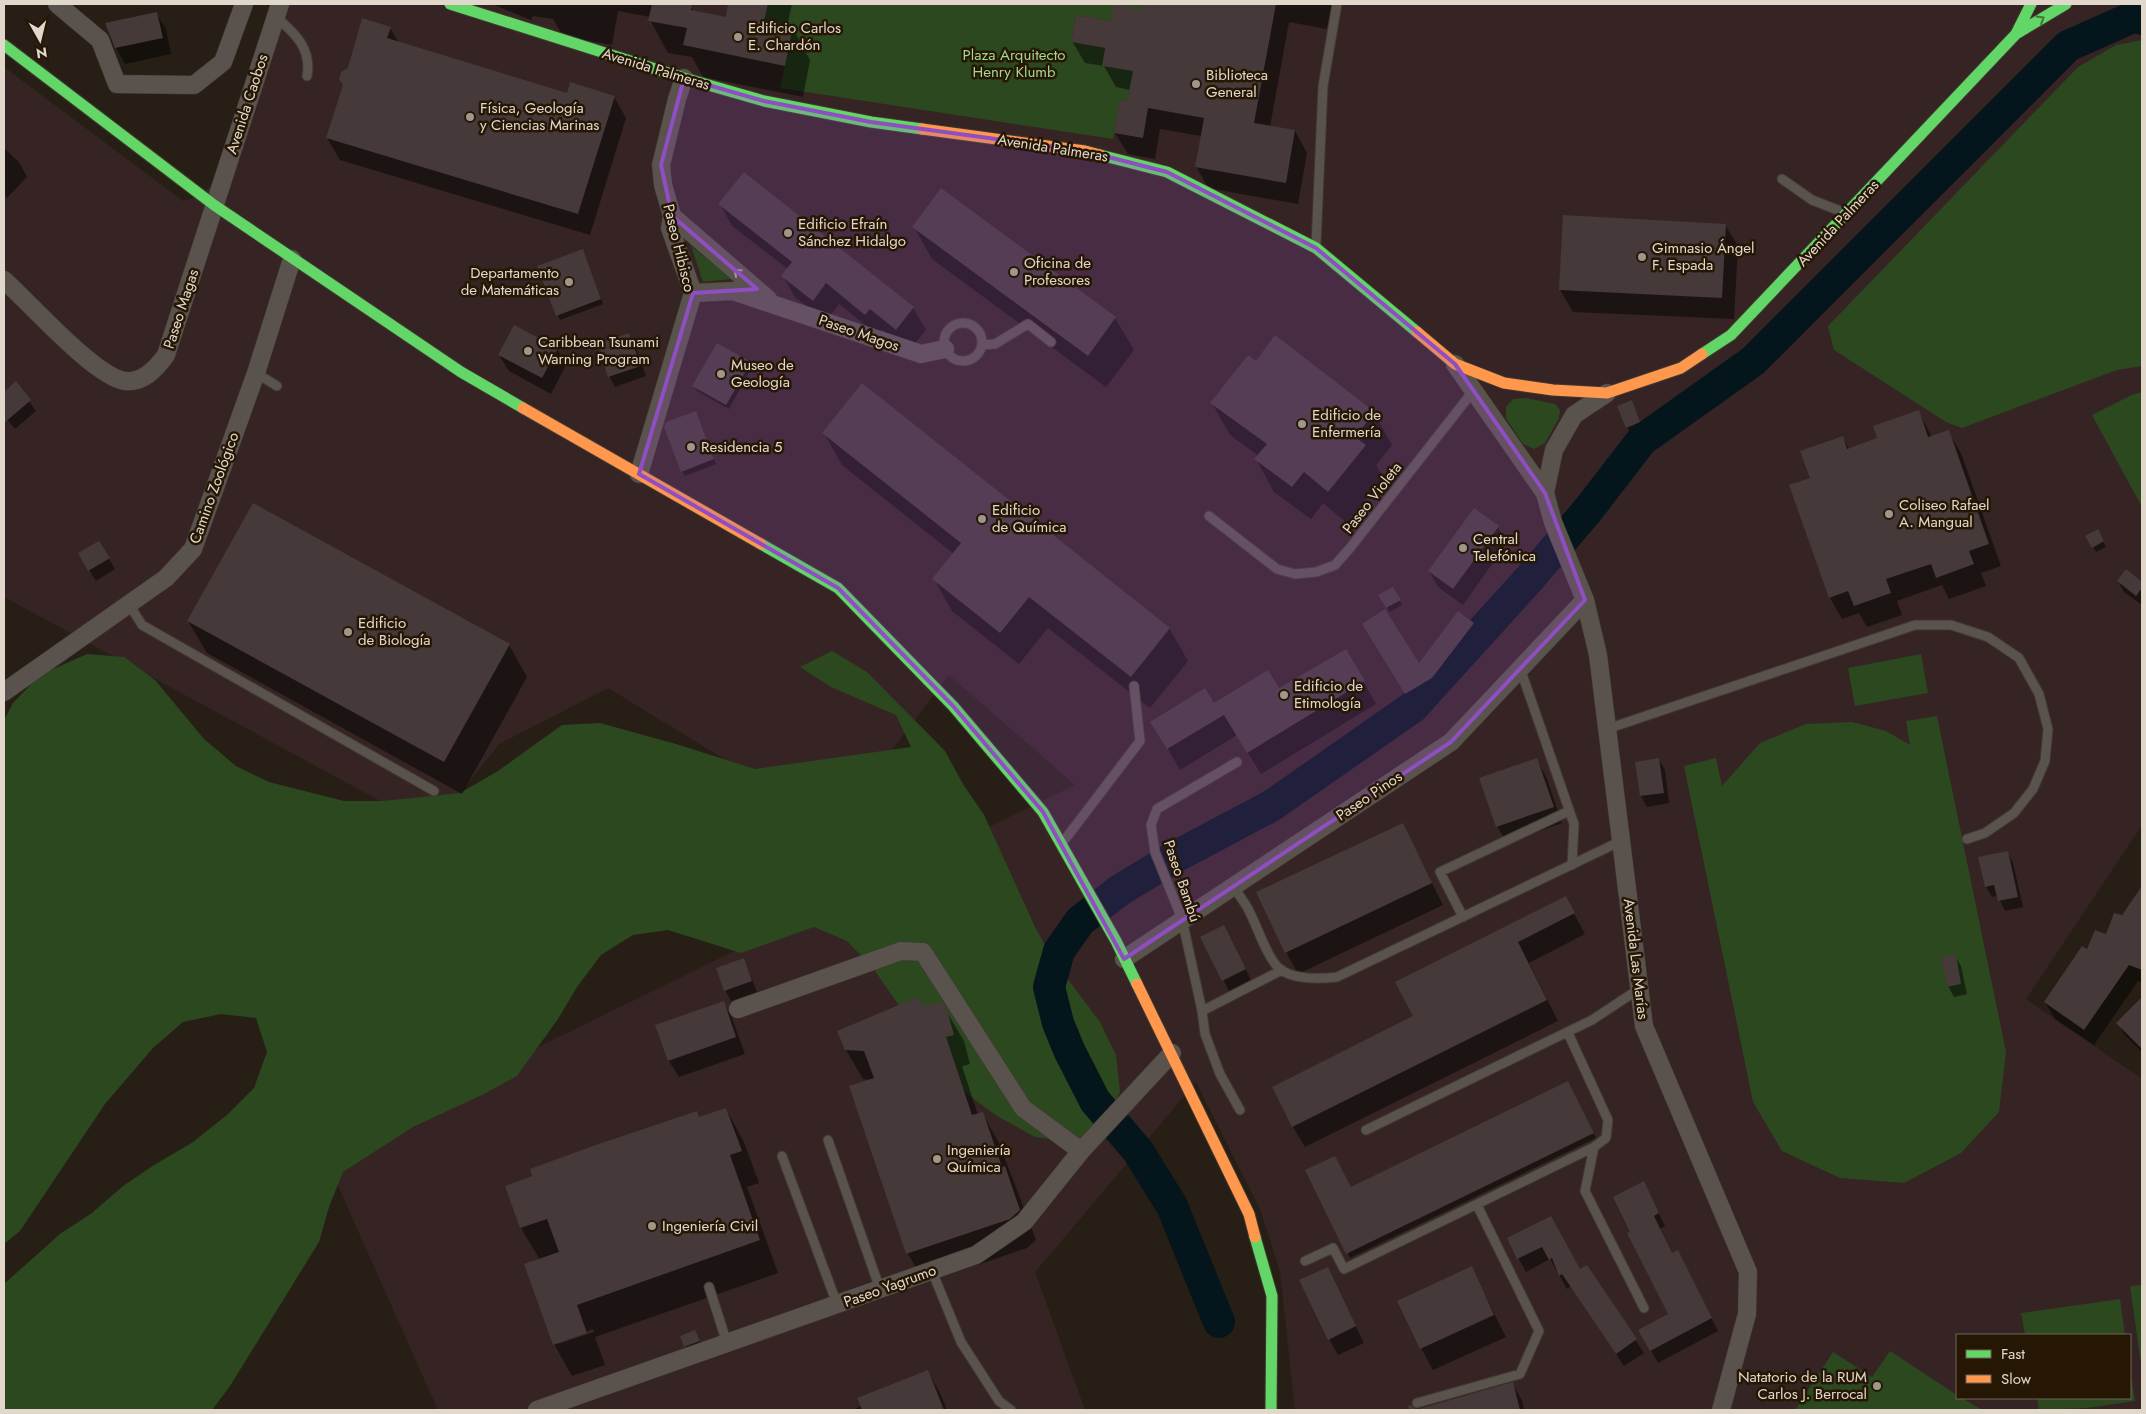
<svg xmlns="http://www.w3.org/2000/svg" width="2146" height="1414" font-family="Jost,sans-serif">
  <rect width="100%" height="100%" fill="#271f15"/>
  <!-- education -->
  <path fill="#362424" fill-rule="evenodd" d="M273,4H2142V825L2026,999L2142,1079V1410H1295L1280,1271L1260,1209L1196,1082L1035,1272L1085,1410H438L323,1152L1075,785L949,675L834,826L608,688L499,744L432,829L4,597V67L183,201L202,196L212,183ZM1957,1335H2130V1398H1957Z"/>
  <!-- green -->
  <path fill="#2b481f" d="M768,4H1143L1142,9L1111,21L1076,15L1071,42L1105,48L1102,66L1133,71L1127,101L1120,100L1113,139L780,88L793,26L764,21Z
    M2142,40V366L2117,370L1962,428L1946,422L1834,350L1828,326L2078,67L2116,45Z
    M691,246L732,279L703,282Z
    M2142,392V507L2092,415L2132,395Z
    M1526,398L1555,404L1560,410L1559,418L1545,443L1534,449L1523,444L1506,418V407L1513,399Z
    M832,651L867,672L945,751L963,784L984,815L1036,929L1054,961L1100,1022L1116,1055L1120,1092L1105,1125L1074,1142L1035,1137L997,1116L967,1094L916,1030L873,968L847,941L814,927L741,953L668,930L633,935L601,955L577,987L558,1019L517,1076L484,1094L413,1127L343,1172L329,1207L319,1242L230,1386L212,1410H4V1284L60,1234L92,1213L123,1186L154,1165L193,1142L228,1114L254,1088L267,1052L256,1018L221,1014L183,1022L153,1048L105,1104L20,1231L4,1244V720L13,703L40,675L87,654L124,657L155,680L204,739L236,766L269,782L344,801H383L460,793L498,771L562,725L600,723L676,744L755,769L911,747L896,715L831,687L800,667Z
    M1921,654L1928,693L1855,706L1848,668Z
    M1937,716L2006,1052L1999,1112L1961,1153L1904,1183L1840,1178L1782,1151L1753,1102L1684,766L1716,758L1722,786L1760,743L1806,724L1852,722L1886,731L1910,745L1906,721Z
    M2142,1285V1371L2130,1286Z
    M2120,1299L2125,1335H2025L2021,1313Z
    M1890,1351L1957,1395V1398H1962L1982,1410H1795L1833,1352L1872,1377Z
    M2130,1368L2135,1401L2087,1408L2039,1410L2037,1398H2130Z"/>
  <!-- shadow -->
  <path fill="#0007" fill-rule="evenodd" d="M492,4H678L691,6L694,12L727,18L730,4H792L787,27H792L810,60L803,97L703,77L692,57L668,53L650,20V17L618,11L612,45L563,36L553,19L533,16L531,20Z
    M1144,4H1332L1327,29L1289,22L1270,127L1295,131L1307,153L1298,204L1208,188L1196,166L1201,136L1160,129L1155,159L1128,154L1115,133L1128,103L1130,90L1116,87L1104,66L1085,63L1072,41L1143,11Z
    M156,13L166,29L171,54L125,64L116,48Z
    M390,28L399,43L568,94L614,97L626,118L590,235L340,160L327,138Z
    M4,148L19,162L27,177L7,198L4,195Z
    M720,204L913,308L926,330L909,350L883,330L878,335L839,304L826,321L795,297L783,276L788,269L732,226Z
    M1725,225L1738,246L1734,319L1573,312L1560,290Z
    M914,227L1115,318L1134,350L1106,387L932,259Z
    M585,255L603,304L560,320L539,266Z
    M629,334L635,345L646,376L615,387L609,376Z
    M557,349L566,365L551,394L509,371L499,355Z
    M750,362L752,367L729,409L697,391L694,386Z
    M1256,363L1374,413L1392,445L1376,465L1383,478L1347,523L1323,503L1311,519L1274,492L1256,459L1259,456L1230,435L1212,403Z
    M16,383L36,411L15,429L4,416V393Z
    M1631,402L1645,433L1633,438L1627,427Z
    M1918,411L1932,437L1948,432L1961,453L2001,566L1981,573L1986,586L1949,599L1942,585L1897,601L1902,615L1867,627L1859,613L1842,619L1830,598L1790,486L1811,478L1842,437L1849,449L1879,439Z
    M696,412L716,464L685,476L682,471Z
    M824,433L1169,628L1188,661L1150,708L1048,628L1019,664L952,611L934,579L954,554L842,465Z
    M1498,527L1507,543L1463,605L1438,587L1429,571Z
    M2097,531L2106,547L2096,552L2087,536Z
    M99,542L115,569L96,581L79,554Z
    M2126,571L2142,583V605L2124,592L2118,581Z
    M1393,588L1402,605L1390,612L1380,596Z
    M188,621L509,645L527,677L462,794L207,653Z
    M1473,623L1482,640L1441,695L1415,709L1373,640L1418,665Z
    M1346,651L1376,704L1261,774L1237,735L1180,770L1165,744L1214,704L1278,689Z
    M1536,760L1546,776L1562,823L1507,843L1497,826Z
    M1659,760L1665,770L1669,803L1647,807L1641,796L1636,763Z
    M1402,824L1443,905L1298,974L1286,952Z
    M2007,852L2013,863L2023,907L2005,911L1998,896L1992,897L1986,887Z
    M2142,888V982L2138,981L2094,1045L2055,1019L2045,1002L2087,951L2106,936Z
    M1565,897L1585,934L1529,963L1558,1021L1305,1147L1293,1127L1415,1017Z
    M1230,937L1251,980L1229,991L1202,938Z
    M1955,956L1961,966L1967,994L1954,997L1948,986Z
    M744,960L757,992L731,1001L725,990Z
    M2142,999V1052L2124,1034L2118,1023Z
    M723,1002L732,1018L745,1054L679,1077L669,1061L657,1025Z
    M920,1004L925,1008L946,1011L964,1041L970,1064L962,1066L978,1115L982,1113L999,1143L1036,1240L1027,1248L925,1283L908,1254L851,1087L871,1080L863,1079L846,1050Z
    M1570,1087L1596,1138L1350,1258L1307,1171L1351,1189Z
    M726,1109L744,1142L759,1183L747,1187L778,1273L595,1337L605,1365L572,1376L554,1344L540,1260L521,1228L507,1186L697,1113L700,1118ZM593,1329L594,1332L558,1344V1342Z
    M1650,1196L1665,1226L1660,1229L1672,1254L1684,1264L1718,1331L1658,1363L1640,1331L1669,1315L1632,1232Z
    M1558,1231L1580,1271L1587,1266L1644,1353L1624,1366L1571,1286L1567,1289L1550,1259L1526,1272L1508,1239Z
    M1471,1268L1506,1337L1433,1370L1421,1348Z
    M1327,1269L1364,1343L1338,1355L1329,1339Z
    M698,1336L702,1346L688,1351L685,1346Z
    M928,1372L940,1393L947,1410H853Z
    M1512,1384L1522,1400L1524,1410H1427V1408Z"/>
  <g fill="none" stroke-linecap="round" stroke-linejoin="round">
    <!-- river -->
    <path stroke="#04151c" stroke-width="32" d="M1219,1322L1172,1206L1138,1151L1095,1101L1069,1050L1058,1023L1049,987L1059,951L1080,921L1120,890L1173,858L1271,806L1413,707L1529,579L1588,510L1642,440L1753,361L2068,46L2133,17L2142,19"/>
  </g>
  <!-- building -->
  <path fill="#46393a" d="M652,4H684L692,5L691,10L726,17L728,4H768L764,21L793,26L785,66L683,45L687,28L648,21Z
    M1114,4L1142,9L1143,4H1276L1254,123L1295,130L1286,183L1195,167L1204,118L1148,108L1143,138L1114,133L1120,100L1127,101L1133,71L1102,66L1105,48L1071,42L1076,15L1111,21Z
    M157,12L163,38L115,48L105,23Z
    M362,18L391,27L387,38L567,93L570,82L615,96L578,214L326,138L343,85L339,79L341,72L348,68Z
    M744,172L914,307L896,330L870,309L865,315L826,283L813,301L781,276L792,262L718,204Z
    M941,188L1116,317L1088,356L912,227Z
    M1563,215L1726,224L1722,298L1559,290Z
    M583,249L601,299L556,316L537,266Z
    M514,325L558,348L542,378L498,355Z
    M629,333L641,366L608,377L597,344Z
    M1275,335L1375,412L1355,437L1366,445L1328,492L1304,472L1292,487L1254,459L1267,444L1210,403L1248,355L1256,361Z
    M717,343L751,362L726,405L692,386Z
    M16,381L31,400L4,423V392Z
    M862,383L1170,628L1131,677L1029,597L1000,633L932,579L961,543L822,433Z
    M1632,400L1640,422L1626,428L1617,406Z
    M1919,410L1928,437L1949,430L1989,544L1969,551L1974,564L1936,578L1931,564L1886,579L1891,593L1854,606L1848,591L1829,598L1789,485L1810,478L1800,451L1843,436L1847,449L1877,438L1873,426Z
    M696,411L714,459L681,472L664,427L666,422Z
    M253,503L510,644L444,762L187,621Z
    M1474,508L1499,526L1453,589L1428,571Z
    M2098,529L2104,541L2092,548L2085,536Z
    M99,541L110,558L88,571L78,553Z
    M2126,569L2142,582V588L2136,596L2117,581Z
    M1393,587L1401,600L1386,608L1378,595Z
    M1385,609L1419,663L1458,611L1474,623L1432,678L1405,694L1362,624Z
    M1346,649L1365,681L1247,753L1224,715L1167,749L1150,722L1205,688L1214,703L1268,670L1279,688Z
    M1537,758L1554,807L1496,827L1479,778Z
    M1659,758L1664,793L1640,796L1635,762Z
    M1403,823L1432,883L1285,953L1256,892Z
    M2008,851L2018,897L1998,901L1994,885L1985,887L1978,857Z
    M2142,886V970L2129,965L2084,1030L2044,1002L2082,946L2087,949L2095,930L2106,934L2114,913L2122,915Z
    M1566,896L1575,913L1518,942L1547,1000L1292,1127L1272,1087L1413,1016L1395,982Z
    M1224,925L1246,969L1222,981L1200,937Z
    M1956,954L1961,984L1947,987L1941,957Z
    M744,958L752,981L724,991L716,968Z
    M918,997L920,1003L923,1002L925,1006L942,1002L947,1010L954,1035L946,1037L972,1115L983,1112L1002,1167L1005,1166L1020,1210L1010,1219L906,1254L849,1086L874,1078L864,1051L845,1050L837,1031Z
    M2142,997V1049L2116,1023Z
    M724,1001L736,1037L668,1061L655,1025Z
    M1568,1081L1594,1133L1346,1254L1305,1170L1335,1156L1351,1187Z
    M726,1108L742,1151L730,1155L760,1240L577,1305L587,1333L553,1345L524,1264L559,1252L547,1219L520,1228L505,1186L532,1176L530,1169L593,1146L697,1111L699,1117Z
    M1644,1181L1659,1213L1654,1216L1672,1253L1678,1250L1712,1318L1650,1351L1638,1330L1668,1314L1627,1233L1630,1232L1613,1197Z
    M1551,1216L1580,1269L1587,1265L1637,1339L1616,1354L1562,1274L1559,1276L1552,1258L1549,1260L1542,1247L1517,1259L1507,1238Z
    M1472,1266L1494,1315L1420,1349L1397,1301Z
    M1328,1267L1356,1326L1328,1340L1299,1280Z
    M695,1330L700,1341L684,1347L680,1336Z
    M928,1370L944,1410H862L857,1398Z
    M1513,1382L1520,1410H1409L1408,1406L1411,1405L1415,1409H1419Z"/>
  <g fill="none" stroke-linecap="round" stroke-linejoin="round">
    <defs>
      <path id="lane" d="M276,17C295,33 312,49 307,76
        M1782,179L1812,200L1843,212
        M1316,245L1323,86L1337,4
        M944 342a19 19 0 1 1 38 0a19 19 0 1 1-38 0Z
        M982,345L995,344L1028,324L1051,342
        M256,373L277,386
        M1209,516L1277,569L1295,574L1316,572L1335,565L1350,548L1474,390
        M129,604L142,625L434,791
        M1520,668L1574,824L1572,865
        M1607,729L1915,625H1951L1988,637L2019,658L2039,694L2048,729L2045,761L2033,789L2014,813L1985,833L1967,839
        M1063,842L1140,741L1134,686
        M1234,887C1238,894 1243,900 1247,907C1256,922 1267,959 1280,969C1293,980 1321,979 1337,977L1621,841
        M1463,917L1440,872L1569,811
        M1202,1011L1182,919L1155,852L1151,825L1157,809L1237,762
        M1240,1110L1220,1074L1205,1034L1202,1011L1282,970
        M1366,1130L1592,1020L1639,989
        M828,1140L880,1289
        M1594,1147L1585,1191L1644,1308
        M782,1156L837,1304
        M1305,1261L1333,1248L1344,1269L1594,1147L1606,1138L1608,1120L1568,1033
        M932,1271L961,1342L999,1401L1011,1410
        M709,1287L727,1343
        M1417,1403L1520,1374L1539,1331L1477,1205"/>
      <path id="street" d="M57,4L100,40L117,84L194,85L223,62L244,4
        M672,216L768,299
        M4,280C30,303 95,377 125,381C143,383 156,369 166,355L280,4
        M693,293L733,291L921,354L945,349
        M1455,364L1545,493L1553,522L1585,600L1598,655L1644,1026L1748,1272L1747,1314L1721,1410
        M639,474L693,293L670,228L672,216L663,185L661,165L677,99L684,78
        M1545,493L1554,450L1574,415L1607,393
        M4,692L166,578L193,549L256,373L292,259
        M1124,959L1451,742L1585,600
        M738,1009L901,951L923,952L1023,1108L1081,1151
        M537,1410L976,1255L1024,1222L1081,1151L1172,1053"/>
      <path id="fast" d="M450,4L684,78L764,101L871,122L922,129
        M2016,34L2066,4
        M4,45L214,205L461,372L523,408
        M1100,155L1167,172L1316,248L1417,332
        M1702,354L1731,335L2016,34L2031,4
        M761,544L838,588L953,706L1043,812L1116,941L1137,984
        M1255,1237L1272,1296L1271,1410"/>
      <path id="slow" d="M922,129L1085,151L1100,155
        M1417,332L1455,364L1504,383L1553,390L1607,393L1681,368L1702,354
        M523,408L761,544
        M1137,984L1249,1214L1255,1237"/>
    </defs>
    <!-- lane casing -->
    <use href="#lane" stroke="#3f3930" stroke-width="11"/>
    <!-- street casing -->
    <use href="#street" stroke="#3f3930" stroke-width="19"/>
    <!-- fast casing -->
    <use href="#fast" stroke="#3f3930" stroke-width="13"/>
    <!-- slow casing -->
    <use href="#slow" stroke="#3f3930" stroke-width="13"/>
    <!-- lane -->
    <use href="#lane" stroke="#5a524c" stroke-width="9"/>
    <!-- street -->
    <use href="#street" stroke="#5a524c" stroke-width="18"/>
    <!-- fast -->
    <use href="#fast" stroke="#63d668" stroke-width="11"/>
    <!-- slow -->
    <use href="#slow" stroke="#ff974d" stroke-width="11"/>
  </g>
  <!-- one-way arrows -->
  <defs><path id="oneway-chevron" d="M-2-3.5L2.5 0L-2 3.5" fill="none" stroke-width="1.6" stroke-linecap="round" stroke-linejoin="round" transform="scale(1.25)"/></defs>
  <use stroke="#447636" href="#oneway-chevron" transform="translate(2041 19) rotate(-31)"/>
  <use stroke="#a49b92" href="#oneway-chevron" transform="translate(737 272) rotate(-139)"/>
  <!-- marked area -->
  <path fill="#8f4ec1" fill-opacity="0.2" stroke="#8f4ec1" stroke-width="4" stroke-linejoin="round" d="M684,78L764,101L871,122L1085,151L1167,172L1316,248L1455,364L1545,493L1585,600L1451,742L1124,959L1043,812L953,706L838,588L639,474L693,293L757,289L672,216L661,165Z"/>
  <!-- markers -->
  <g fill="#a0978b" stroke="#251704" stroke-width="2">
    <circle cx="738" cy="37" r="5"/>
    <circle cx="1196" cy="84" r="5"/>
    <circle cx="470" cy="117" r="5"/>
    <circle cx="788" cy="233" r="5"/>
    <circle cx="1642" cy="257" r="5"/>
    <circle cx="1014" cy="272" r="5"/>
    <circle cx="569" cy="282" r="5"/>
    <circle cx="528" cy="351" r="5"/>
    <circle cx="721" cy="374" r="5"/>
    <circle cx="1302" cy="424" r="5"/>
    <circle cx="691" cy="447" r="5"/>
    <circle cx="1889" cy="514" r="5"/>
    <circle cx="982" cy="519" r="5"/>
    <circle cx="1463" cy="548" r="5"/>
    <circle cx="348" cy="632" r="5"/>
    <circle cx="1284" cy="695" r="5"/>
    <circle cx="937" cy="1159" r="5"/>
    <circle cx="652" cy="1226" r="5"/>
    <circle cx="1877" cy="1386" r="5"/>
  </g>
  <g text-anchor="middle" stroke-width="5" stroke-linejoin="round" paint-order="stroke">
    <!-- poi labels -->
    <g font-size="15" fill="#e1d7cb" stroke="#251704" text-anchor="start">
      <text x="748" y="33">Edificio Carlos<tspan x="748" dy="17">E. Chardón</tspan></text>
      <text x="1206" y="80">Biblioteca<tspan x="1206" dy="17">General</tspan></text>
      <text x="480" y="113">Física, Geología<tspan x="480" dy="17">y Ciencias Marinas</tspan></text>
      <text x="798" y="229">Edificio Efraín<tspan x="798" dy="17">Sánchez Hidalgo</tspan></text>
      <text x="1652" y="253">Gimnasio Ángel<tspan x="1652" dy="17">F. Espada</tspan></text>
      <text x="1024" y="268">Oficina de<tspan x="1024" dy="17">Profesores</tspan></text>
      <text x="559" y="278" text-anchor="end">Departamento<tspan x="559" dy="17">de Matemáticas</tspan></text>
      <text x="538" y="347">Caribbean Tsunami<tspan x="538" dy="17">Warning Program</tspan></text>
      <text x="731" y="370">Museo de<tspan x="731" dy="17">Geología</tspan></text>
      <text x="1312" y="420">Edificio de<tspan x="1312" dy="17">Enfermería</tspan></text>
      <text x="701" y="452">Residencia 5</text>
      <text x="1899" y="510">Coliseo Rafael<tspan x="1899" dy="17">A. Mangual</tspan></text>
      <text x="992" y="515">Edificio<tspan x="992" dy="17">de Química</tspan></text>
      <text x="1473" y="544">Central<tspan x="1473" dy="17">Telefónica</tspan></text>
      <text x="358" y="628">Edificio<tspan x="358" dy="17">de Biología</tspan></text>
      <text x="1294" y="691">Edificio de<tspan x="1294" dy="17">Etimología</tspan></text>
      <text x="947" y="1155">Ingeniería<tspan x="947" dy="17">Química</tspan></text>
      <text x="662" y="1231">Ingeniería Civil</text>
      <text x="1867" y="1382" text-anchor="end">Natatorio de la RUM<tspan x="1867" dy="17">Carlos J. Berrocal</tspan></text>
    </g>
    <!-- park labels -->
    <g font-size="15" fill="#a0d98f" stroke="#251704">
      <text x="1014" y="60">Plaza Arquitecto<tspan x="1014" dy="17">Henry Klumb</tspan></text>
    </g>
    <!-- street labels -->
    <g font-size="15" fill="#e1d7cb" stroke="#251704">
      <text transform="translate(656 69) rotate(17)" y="5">Avenida Palmeras</text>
      <text transform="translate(247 104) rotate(-72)" y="5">Avenida Caobos</text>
      <text transform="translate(1053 148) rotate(9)" y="5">Avenida Palmeras</text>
      <text transform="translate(1838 223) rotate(-47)" y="5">Avenida Palmeras</text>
      <text transform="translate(679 248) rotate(76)" y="5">Paseo Hibisco</text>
      <text transform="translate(181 309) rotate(-72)" y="5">Paseo Magas</text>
      <text transform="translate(859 333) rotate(19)" y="5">Paseo Magos</text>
      <text transform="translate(214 488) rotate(-70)" y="5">Camino Zoológico</text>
      <text transform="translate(1372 498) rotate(-52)" y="5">Paseo Violeta</text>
      <text transform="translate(1369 796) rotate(-34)" y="5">Paseo Pinos</text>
      <text transform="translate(1182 881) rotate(71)" y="5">Paseo Bambú</text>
      <text transform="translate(1636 959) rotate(83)" y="5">Avenida Las Marías</text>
      <text transform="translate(890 1286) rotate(-20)" y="5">Paseo Yagrumo</text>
    </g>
  </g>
  <!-- border -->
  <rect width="2146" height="1414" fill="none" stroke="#e1d7cb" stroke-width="10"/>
  <!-- legend -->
  <rect x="1956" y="1334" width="175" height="65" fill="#251704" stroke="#706454"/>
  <rect x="1966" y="1350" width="25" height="8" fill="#63d668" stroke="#706454"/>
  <text x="2001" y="1359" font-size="15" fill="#e1d7cb">Fast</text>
  <rect x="1966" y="1375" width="25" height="8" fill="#ff974d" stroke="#706454"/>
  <text x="2001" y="1384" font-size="15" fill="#e1d7cb">Slow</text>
  <!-- north arrow -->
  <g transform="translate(40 40) rotate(172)" stroke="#251704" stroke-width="4" paint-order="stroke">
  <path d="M0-4L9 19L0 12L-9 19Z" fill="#e1d7cb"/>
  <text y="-8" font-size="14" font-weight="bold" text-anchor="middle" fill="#e1d7cb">N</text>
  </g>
</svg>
